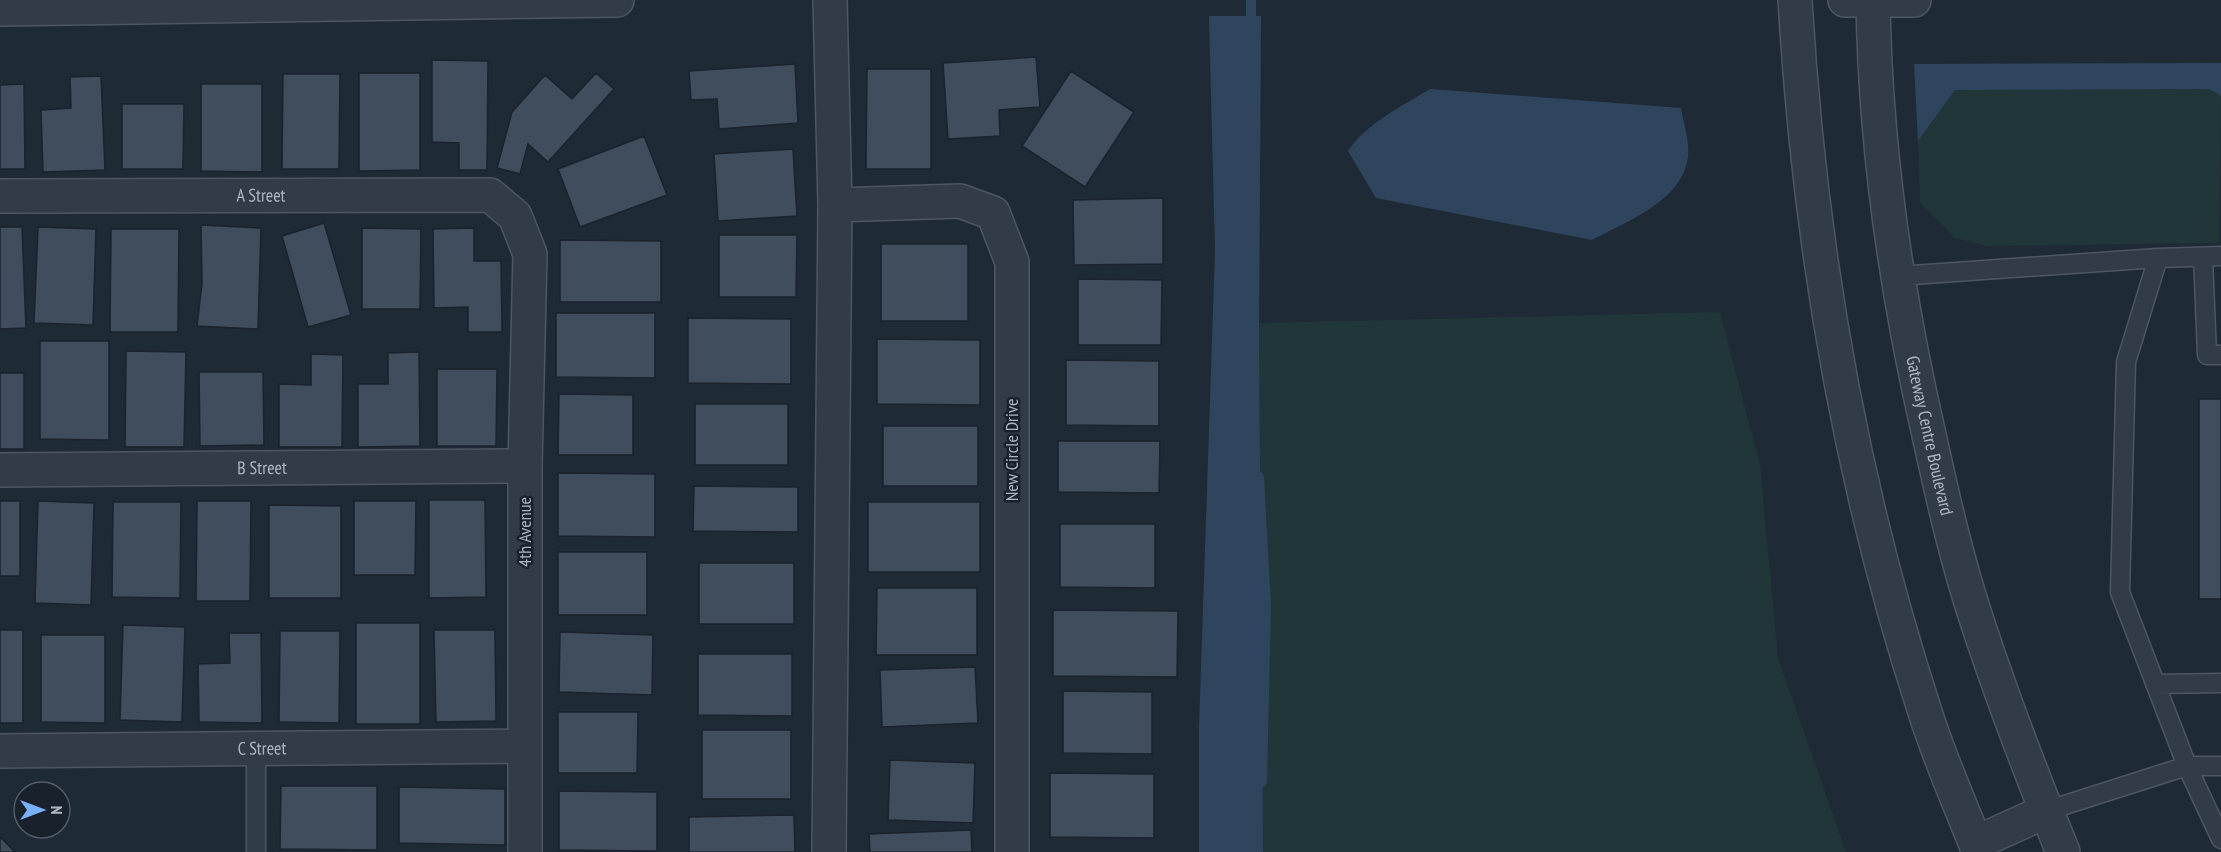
<svg xmlns="http://www.w3.org/2000/svg" width="2221" height="852" font-family="'PT Sans Narrow',sans-serif">
  <rect width="100%" height="100%" fill="#1f2a37"/>
  <!-- green -->
  <path fill="#213638" d="M2209,89L2221,96L2219,243L1986,246L1955,238L1920,202L1918,141L1955,90Z
    M1720,312L1760,465L1778,658L1846,852H1263L1259,323Z"/>
  <!-- water -->
  <path fill="#2f455e" d="M1209,16H1261L1259,331L1263,852H1199V728L1215,251Z
    M2221,63V96L2209,89L1955,90L1918,141L1914,64Z
    M1430,89L1681,108C1683,120 1687,133 1688,145C1693,197 1629,220 1592,240L1376,198L1348,151C1367,123 1402,106 1430,89Z"/>
  <g fill="none" stroke-linecap="round" stroke-linejoin="round">
    <!-- stream -->
    <path stroke="#2f455e" stroke-width="10" d="M1251,30V0
      M1259,477L1266,605L1262,782"/>
  </g>
  <!-- building -->
  <path fill="#3f4d5d" stroke="#1a232e" stroke-width="1.5" d="M1036,57L1040,107L999,110L1000,136L948,139L943,63Z
    M432,60L488,61L487,170H459V143L432,142Z
    M795,64L798,123L719,129L717,99L691,100L689,71Z
    M867,69H931V169H866Z
    M1071,71L1134,112L1085,187L1022,146Z
    M359,73H420V170L359,171Z
    M596,73L614,89L548,162L528,144L520,174L497,168L512,112L545,75L572,99Z
    M283,74H340L339,169H282Z
    M101,76L105,170L43,172L41,110L71,108L70,77Z
    M24,84L25,169H0V85Z
    M201,84H262V172L201,171Z
    M122,104H184L183,169H122Z
    M644,136L667,195L580,227L558,169Z
    M793,149L797,216L718,221L714,154Z
    M1163,198V264L1074,265L1073,200Z
    M324,223L351,315L308,327L282,236Z
    M201,225L261,228L258,329L197,326L202,283Z
    M0,227H22L26,328L0,329Z
    M38,227L96,229L93,325L34,323Z
    M362,228L421,229L420,309H362Z
    M474,228V261H501L502,332H468V307L434,308L433,229Z
    M111,229H179L178,332H110Z
    M719,235H797L796,297H719Z
    M560,240L661,241V302H560Z
    M881,244H968V321H881Z
    M1078,279L1162,280L1161,345H1078Z
    M556,313H655V378L556,377Z
    M688,318L791,319V384L688,383Z
    M877,339L980,340V405L877,404Z
    M40,341H109V440L40,439Z
    M126,351L186,352L184,447H125Z
    M419,352L420,446L358,447V384H388V353Z
    M311,354L343,355L342,447H279V384L311,385Z
    M1066,360L1159,361V426L1066,425Z
    M437,369H497L496,446H437Z
    M199,372H263L264,445L200,446Z
    M0,373H24V449H0Z
    M559,394L633,395V455H558Z
    M2199,399H2221V599H2199Z
    M695,404H788V465H695Z
    M883,426H978V486H883Z
    M1058,441H1160L1159,493L1058,492Z
    M558,473L655,474V537L558,536Z
    M694,486L798,487V532L693,531Z
    M429,500H485L486,597L429,598Z
    M0,501H20V576H0Z
    M38,501L94,503L91,605L35,603Z
    M197,501H251L250,601H196Z
    M354,501H416L415,575H354Z
    M113,502H181L180,598L112,597Z
    M868,502H980V572H868Z
    M269,505L341,506V598H269Z
    M1060,524H1155V588L1060,587Z
    M558,552H647V615H558Z
    M699,563H794V624H699Z
    M877,588H977V655H876Z
    M1053,610L1178,611L1177,677L1053,676Z
    M356,623H420V724H356Z
    M123,625L185,627L182,722L120,720Z
    M0,630H23V723H0Z
    M434,630H495L496,721L436,722Z
    M280,631H340L339,723L279,722Z
    M560,632L653,635L652,695L559,692Z
    M229,633H261L262,723L199,722L198,664L230,663Z
    M41,635H105V723L41,722Z
    M698,654H792V716L698,715Z
    M975,667L978,723L882,727L880,670Z
    M1063,691L1152,692V754L1063,753Z
    M558,712H638L637,773H558Z
    M702,730H791V799H702Z
    M890,760L975,763L973,823L888,820Z
    M1050,773L1154,774V838L1050,837Z
    M281,786H377V850L280,849Z
    M399,787L505,789V845L399,843Z
    M559,791L657,792V851L559,850Z
    M794,815L795,852H689V817Z
    M971,830L972,852H870L869,834Z
    M0,837L15,852H0Z"/>
  <g fill="none" stroke-linecap="round" stroke-linejoin="round">
    <defs>
      <path id="service" d="M2203,257L2207,355H2221
        M2158,258L2221,256
        M1898,276L2158,258L2126,362L2120,592L2187,766L2221,839
        M2155,684L2221,683
        M256,748V852
        M2046,811L2187,766H2221"/>
      <g id="minor">
        <path id="s1" d="M0,196L490,195L515,216L530,254L525,466V852"/>
        <path d="M835,205L960,201L993,213L1012,262V852"/>
        <path id="s2" d="M0,470L525,466"/>
        <path id="s3" d="M0,751L524,746"/>
        <path d="M829,852L835,205L830,0"/>
      </g>
      <g id="tertiary">
        <path d="M1795,0C1809,241 1850,482 1925,712C1940,760 1961,806 1979,852"/>
        <path d="M1845,0H1914"/>
        <path id="s4" d="M1873,0C1875,147 1896,292 1929,435C1943,499 1958,565 1979,627C2004,703 2033,778 2063,852"/>
        <path d="M0,9L617,0"/>
        <path d="M1976,843L2046,811"/>
      </g>
    </defs>
    <!-- service casing -->
    <use href="#service" stroke="#4d5763" stroke-width="21"/>
    <!-- minor casing -->
    <use href="#minor" stroke="#4d5763" stroke-width="36"/>
    <!-- tertiary casing -->
    <use href="#tertiary" stroke="#4d5763" stroke-width="36"/>
    <!-- service -->
    <use href="#service" stroke="#323c48" stroke-width="18"/>
    <!-- minor -->
    <use href="#minor" stroke="#323c48" stroke-width="33"/>
    <!-- tertiary -->
    <use href="#tertiary" stroke="#323c48" stroke-width="33"/>
  </g>
  <g text-anchor="middle" stroke-width="5" stroke-linejoin="round" paint-order="stroke">
    <!-- street labels -->
    <g font-size="18" fill="#acb7c5" stroke="#18212c">
      <text dy="6" stroke="none"><textPath href="#s1" startOffset="261">A Street</textPath></text>
      <text dy="6" stroke="none"><textPath href="#s4" startOffset="440">Gateway Centre Boulevard</textPath></text>
      <text transform="translate(1012 450) rotate(-90)" y="6">New Circle Drive</text>
      <text dy="6" stroke="none"><textPath href="#s2" startOffset="262">B Street</textPath></text>
      <text transform="translate(525 532) rotate(-90)" y="6">4th Avenue</text>
      <text dy="6" stroke="none"><textPath href="#s3" startOffset="262">C Street</textPath></text>
    </g>
  </g>
  <!-- north arrow -->
  <g transform="translate(42 810) rotate(90)"><circle r="28" fill="#18212c" stroke="#535d69" stroke-width="1.5"/>
  <path d="M0-4.5L10 22L0 15L-10 22Z" fill="#7ab1fc"/>
  <text y="-9" font-size="16" font-weight="bold" text-anchor="middle" fill="#acb7c5">N</text>
  </g>
</svg>
